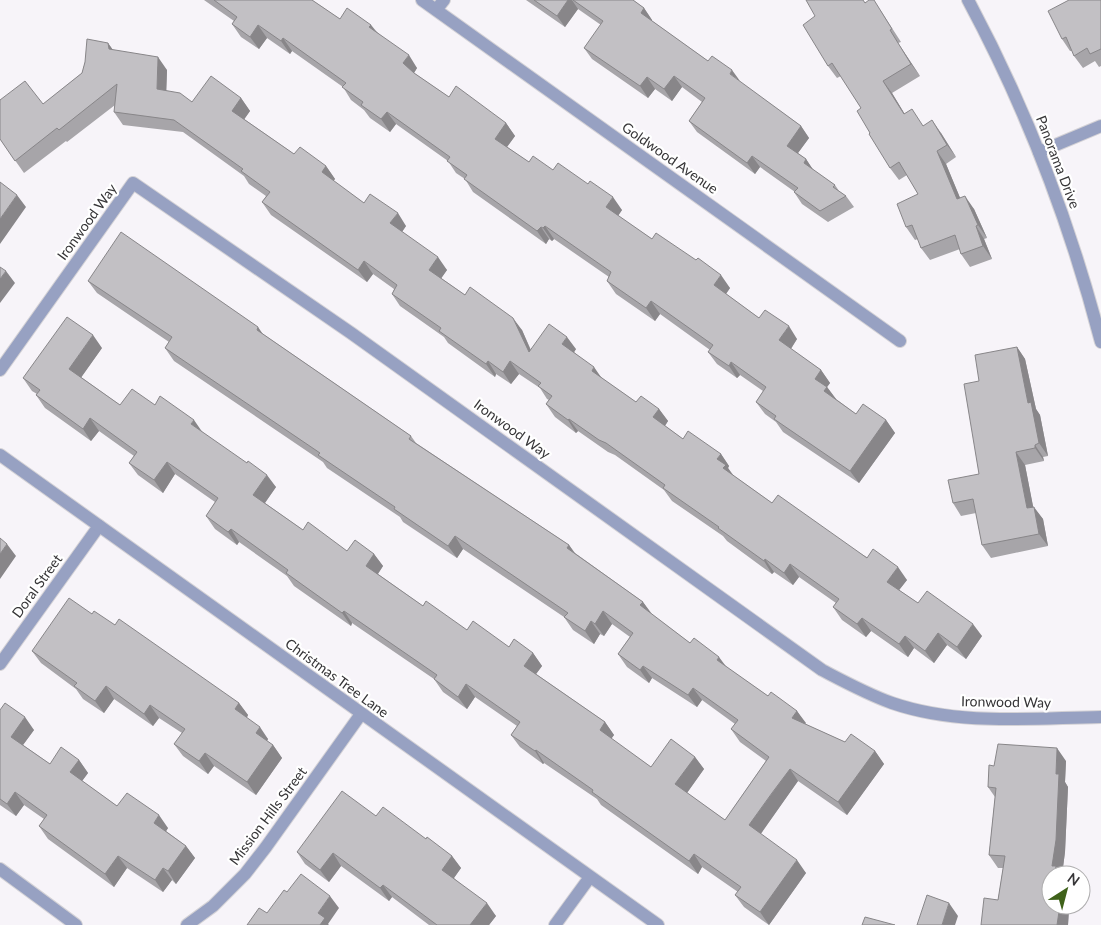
<svg xmlns="http://www.w3.org/2000/svg" width="1101" height="925" font-family="Lato,sans-serif">
  <rect width="100%" height="100%" fill="#f7f4f9"/>
  <g fill="none" stroke-linecap="round" stroke-linejoin="round">
    <defs>
      <path id="minor" d="M422,0L900,341
        M436,10L444,0
        M1039,152L1101,126
        M0,370L133,183L351,333L822,670C845,682 867,694 892,703C959,726 1031,718 1101,717
        M0,664L99,526
        M0,869L76,925
        M187,925L213,906L245,874L266,847L361,714"/>
      <path id="tertiary" d="M968,0C1026,108 1070,223 1101,342
        M0,455L658,925
        M555,925L590,877"/>
    </defs>
    <!-- minor casing -->
    <use href="#minor" stroke="#d4d2d6" stroke-width="14"/>
    <!-- tertiary casing -->
    <use href="#tertiary" stroke="#d4d2d6" stroke-width="14"/>
    <!-- minor -->
    <use href="#minor" stroke="#97a1c2" stroke-width="12"/>
    <!-- tertiary -->
    <use href="#tertiary" stroke="#97a1c2" stroke-width="12"/>
  </g>
  <!-- wall -->
  <path fill="#a7a5a9" d="M204,0H312L340,19L371,25L377,32L417,68L414,73L449,97L506,123L515,136L507,147L529,162L553,170L622,210L618,216L652,239L730,288L726,294L759,318L797,339L791,349L821,370L830,383L827,387L836,399L856,414L886,420L895,433L859,483L783,432L776,422L765,414L756,402L763,391L740,375L737,378L717,364L708,352L710,350L660,314L655,321L616,294L607,281L609,277L554,239L552,241L549,239L546,244L518,224L473,192L465,179L456,173L448,161L396,124L390,132L370,118L364,110L351,100L343,87L292,51L290,54L267,38L259,49L241,37L232,24L234,21Z
    M526,0H633L644,8L652,20V21L708,61L740,82L801,126L809,138L798,153L806,159L813,170L835,185L839,191L846,196L854,207L828,222L802,204L794,192H795L760,167L755,174L697,132L689,121L702,102L682,87L672,101L655,89L648,98L592,59L584,48L601,25L578,9L565,27Z
    M1101,0V66L1099,67L1095,61L1083,68L1074,56L1072,51H1070L1062,39Z
    M866,2L881,11L901,42L898,43L920,76L892,93L904,113L923,126L941,133L956,157L946,164L960,198L974,209L987,238L984,239L992,259L970,267L961,254L960,249L930,260L921,248L918,239L915,240L906,227L918,194L907,175L899,180L890,168L870,133L861,108L841,76L837,78L828,66L815,16Z
    M108,43L113,50L167,70L166,91L192,102L241,98L250,111L244,119L294,154L326,166L335,179L333,181L364,203L406,226L402,232L447,270L441,278L465,295L522,330L531,350L576,349L574,352L603,379L636,402L659,409L668,421L665,426L683,439L721,454L729,466L728,468L734,476L772,503L907,580L899,590L918,603L982,636L966,659L947,645L934,663L914,648L908,657L871,631L866,637L842,620L833,607L836,603L799,577L793,585L774,572L772,574L727,541L723,536L672,501L664,490L615,455L608,452L578,431L576,433L555,417L546,404L549,400L547,399L540,388L519,374L511,384L496,374L495,377L448,343L444,337L400,306L392,294L394,289L373,274L367,282L271,215L262,202L266,196L249,184L244,176L183,132L123,125L114,112L115,105L67,142L66,141L24,173L0,139L82,73L85,62Z
    M88,281L263,334L411,436L416,443L569,545L575,553L643,602L650,613L690,643L725,666L768,696L797,711L805,724L845,742L875,751L884,764L847,815L798,781L760,834L806,873L769,925L744,907L735,895L738,892L702,867L698,874L601,805L597,799L544,763L543,764L520,747L511,735L517,726L475,697L467,709L443,692L434,679L352,623L351,626L294,586L287,576L239,542L237,545L215,529L206,516L215,502L175,474L163,493L138,475L129,463L134,456L99,431L91,441L45,408L36,395L37,394L32,391L23,378L102,348L81,377L120,405H155L202,432L276,487L265,503L303,530L347,551L374,554L383,566L378,574L423,606L467,630L509,647L533,653L542,666L536,674L605,722L614,735L611,739L651,767L695,757L704,769L687,793L725,820L766,761L740,742L731,729L735,724L702,700L697,707L652,678L649,683L627,667L618,654L630,637L612,624L604,636L600,634L594,644L573,630L564,617L463,549L457,558L403,522L400,517L327,468L323,462L174,361L165,348L169,342L97,293Z
    M1017,347L1025,359L1036,409L1040,415L1048,456L1043,457L1044,461L1025,465L1033,507L1043,519L1048,546L991,558L982,545L976,513L961,516L953,503L979,474V381Z
    M92,614L115,625L239,703L248,715L247,718L268,739L267,741L273,745L282,758L256,795L214,766L208,774L183,756L174,744L182,733L159,718L153,726L114,699L104,713L83,699L76,689L41,663L32,651Z
    M0,710L34,730L23,745L50,764L79,760L88,773L82,781L117,806L168,828L166,831L186,846L195,858L176,884L172,880L163,892L127,868L114,887L48,839L39,826L44,819L24,805L16,816L0,805Z
    M1066,761L1065,782L1068,787L1065,852L1062,875H1051V905H1066L1069,909L1068,925H981L998,900L1003,868H998L989,855L995,797L988,787L994,766Z
    M376,816L426,839L452,856L461,868L454,878L496,916L489,925H429L392,897L389,901L341,866L329,882L305,864L297,852Z"/>
  <!-- shaded-wall -->
  <path fill="#888689" d="M568,0H572L578,9L565,27L557,16Z
    M644,8L652,20L649,24L641,13Z
    M258,25L267,38L259,49L250,37Z
    M371,25L380,37L369,27Z
    M890,30L898,43L920,76L911,64Z
    M283,38L292,51L290,54L281,41Z
    M108,43L117,56L109,49Z
    M409,55L417,68L412,76L403,63Z
    M158,57L167,70L166,102L157,89Z
    M732,70L740,81L730,74Z
    M674,76L682,87L672,101L664,89Z
    M647,77L655,89L648,98L640,86Z
    M883,81L892,93L912,126L904,114Z
    M241,98L250,111L241,124L232,111Z
    M387,112L396,124L390,132L381,119Z
    M932,120L941,133L956,157L947,145Z
    M506,123L515,136L504,151L495,139Z
    M801,126L809,138L795,157L787,146Z
    M937,151L946,164L966,212L957,199Z
    M752,156L760,167L755,174L747,163Z
    M806,159L814,171L804,163Z
    M326,166L335,179L330,185L322,172Z
    M17,195L26,207L0,244V219Z
    M965,196L974,209L987,238L978,225Z
    M613,197L622,210L615,220L606,207Z
    M398,213L406,226L399,236L390,223Z
    M545,226L554,239L552,241L543,228Z
    M976,226L984,239L992,259L983,246Z
    M541,227L549,239L546,244L537,231Z
    M438,257L447,270L438,283L429,270Z
    M364,261L373,274L367,282L358,270Z
    M6,271L15,283L0,303V279Z
    M721,275L730,288L723,298L714,285Z
    M651,301L660,314L655,321L646,308Z
    M513,318L522,330L537,365L529,352Z
    M789,326L797,339L788,353L779,340Z
    M258,327L267,340L257,330Z
    M93,335L102,348L78,382L69,369Z
    M567,337L576,349L571,357L562,344Z
    M1017,347L1025,359L1036,409L1040,415L1048,456L1039,443L1028,403Z
    M488,361L496,374L495,377L486,364Z
    M510,361L519,374L511,384L503,372Z
    M731,362L740,375L737,378L729,366Z
    M594,367L603,380L592,371Z
    M821,370L830,383L827,387L836,399L833,404L815,379Z
    M659,409L668,421L662,430L653,417Z
    M90,418L99,431L91,441L83,429Z
    M569,419L578,431L576,433L568,420Z
    M194,420L203,433L191,424Z
    M886,420L895,433L859,483L850,471Z
    M1035,445L1043,457L1044,461L1035,448Z
    M1016,452L1025,465L1036,521L1027,508Z
    M721,454L729,466L728,468L734,477L732,481L717,459Z
    M167,462L175,474L163,493L154,480Z
    M267,475L276,487L262,507L253,495Z
    M1034,507L1043,519L1048,546L1039,534Z
    M231,529L239,542L237,545L228,532Z
    M455,536L463,549L457,558L448,546Z
    M7,544L16,556L0,579V554Z
    M569,545L578,558L567,548Z
    M374,554L383,566L375,578L366,566Z
    M765,559L774,572L772,574L764,561Z
    M790,564L799,577L793,585L784,573Z
    M898,567L907,580L896,594L887,582Z
    M643,602L652,614L640,605Z
    M344,611L352,623L351,626L342,613Z
    M603,611L612,624L604,636L595,624Z
    M862,618L871,631L866,637L857,624Z
    M591,621L600,634L594,644L585,631Z
    M973,624L982,636L966,659L957,647Z
    M938,633L947,645L934,663L925,651Z
    M905,636L914,648L908,657L899,644Z
    M533,653L542,666L533,678L524,666Z
    M719,657L728,669L717,660Z
    M643,666L652,678L649,683L640,670Z
    M466,684L475,697L467,709L458,697Z
    M106,686L114,699L104,713L95,701Z
    M693,688L702,700L697,707L688,695Z
    M239,703L248,715L244,722L235,709Z
    M150,705L159,718L153,726L144,714Z
    M797,711L806,723L801,730L792,718Z
    M25,717L34,730L20,749L11,737Z
    M605,722L614,735L608,743L600,730Z
    M260,727L268,739L264,746L256,733Z
    M273,745L282,758L256,795L247,782Z
    M1057,748L1066,761L1065,782L1068,787L1065,852L1062,875H1055L1052,866Z
    M536,750L544,763L543,764L535,751Z
    M875,751L884,764L847,815L838,802Z
    M205,753L214,766L208,774L199,761Z
    M695,757L704,769L684,797L675,784Z
    M79,760L88,773L79,785L70,772Z
    M790,769L798,781L758,838L749,825Z
    M15,792L24,805L16,816L7,804Z
    M159,815L168,828L163,836L154,823Z
    M186,846L195,858L176,884L168,871Z
    M333,853L341,866L329,882L320,870Z
    M694,854L702,867L698,874L689,861Z
    M118,856L127,868L114,887L105,874Z
    M452,856L461,868L451,882L442,870Z
    M797,860L806,873L769,925L760,912Z
    M163,868L172,880L163,892L155,880Z
    M383,885L392,897L389,901L380,888Z
    M330,896L339,908L328,924L329,925H320L318,913Z
    M487,903L496,916L489,925H470Z
    M949,903L958,916L955,925H942Z
    M1058,905H1066L1069,909L1068,925H1057Z"/>
  <!-- building -->
  <path fill="#c2c0c4" stroke="#888689" d="M214,0H312L340,19L347,8L371,25L369,27L409,55L403,63L414,73L449,97L456,86L506,123L495,139L529,162L533,156L553,170L558,163L588,184L590,181L613,197L606,207L652,239L656,233L696,260L698,258L721,275L714,285L759,318L765,310L789,326L779,340L821,370L815,379L827,387L824,391L856,414L863,404L886,420L850,471L774,419L776,416L756,402L766,387L731,362L729,366L708,352L713,345L651,301L646,308L607,281L611,272L545,226L543,228L541,227L537,231L509,211L464,179L467,175L447,161L450,157L387,112L381,119L361,105L363,102L342,87L346,83L283,38L281,41L258,25L250,37L232,24L237,17Z
    M534,0H568L557,16Z
    M573,0H633L644,8L641,13L708,61L712,56L732,70L730,74L801,126L787,146L806,159L804,163L835,185L833,187L846,196L820,211L794,192L798,188L752,156L747,163L689,121L705,98L674,76L664,89L647,77L640,86L584,48L603,21Z
    M806,0H863L865,3L869,0H874L892,29L890,30L911,64L883,81L904,114L912,109L923,126L932,120L947,145L937,151L957,199L965,196L978,225L976,226L983,246L961,254L955,235L921,248L912,225L906,227L897,204L918,194L899,162L890,168L869,134L870,133L857,111L861,108L832,63L828,66L803,25L815,16Z
    M1069,0H1101V49L1090,54L1087,48L1074,56L1066,37L1062,39L1048,11Z
    M87,39L108,43L109,49L158,57L157,89L180,93L192,102L211,76L241,98L232,111L294,154L300,147L326,166L322,172L364,203L370,194L398,213L390,223L438,257L429,270L465,295L470,287L513,318L529,352L549,324L567,337L562,344L594,367L592,371L636,402L641,396L659,409L653,417L683,439L688,431L721,454L717,459L726,465L723,468L772,503L778,495L867,558L873,549L898,567L887,582L918,603L927,591L973,624L957,647L938,633L925,651L905,636L899,644L862,618L857,624L833,607L839,599L790,564L784,573L765,559L764,561L718,528L719,527L663,488L665,485L606,443L599,440L569,419L568,420L546,404L552,396L538,386L541,383L510,361L503,372L488,361L486,364L439,331L441,328L392,294L397,285L364,261L358,270L262,202L270,192L241,171L243,169L174,120L114,112L117,84L59,130L57,128L15,161L0,139V100L25,81L43,104L82,73L85,62Z
    M0,182L17,195L0,219Z
    M121,232L258,327L257,330L411,436L409,439L569,545L567,548L643,602L640,605L690,643L694,638L719,657L717,660L768,696L771,692L797,711L792,718L845,742L851,734L875,751L838,802L790,769L772,793L749,825L797,860L760,912L735,895L741,887L694,854L689,861L592,792L593,790L536,750L535,751L511,735L520,722L466,684L458,697L434,679L437,675L344,611L342,613L286,573L288,570L231,529L228,532L206,516L218,498L167,462L154,480L129,463L137,452L90,418L83,429L36,395L40,390L23,378L67,317L93,335L69,369L120,405L132,389L155,405L160,396L194,420L191,424L247,463L248,461L267,475L253,495L303,530L308,522L347,551L355,540L374,554L366,566L423,606L426,601L467,630L473,621L509,647L514,639L533,653L524,666L605,722L600,730L651,767L671,739L695,757L675,784L725,820L769,757L731,729L738,720L693,688L688,695L643,666L640,670L618,654L633,633L603,611L595,624L591,621L585,631L564,617L568,613L455,536L448,546L394,509L395,507L318,455L320,453L165,348L172,337L88,281Z
    M0,267L6,271L0,279Z
    M1017,347L1028,403L1031,402L1039,443L1035,445V448L1016,452L1027,508L1034,507L1039,534L982,545L973,499L953,503L948,480L979,474L964,384L979,381L975,355Z
    M0,538L7,544L0,554Z
    M69,598L92,614L94,611L115,625L119,619L239,703L235,709L260,727L256,733L273,745L247,782L205,753L199,761L174,744L185,729L150,705L144,714L106,686L95,701L74,686L77,683L32,651Z
    M5,703L25,717L11,737L50,764L61,747L79,760L70,772L117,806L127,793L159,815L154,823L186,846L168,871L163,868L155,880L118,856L105,874L39,826L47,815L15,792L7,804L0,799V710Z
    M998,744L1057,748L1056,774H1059L1056,840L1052,866H1056L1055,875H1051V905H1060L1057,925H981L984,898L998,900L1005,856L989,855L996,788L988,787L989,765L994,766Z
    M342,791L376,816L383,807L426,839L427,837L452,856L442,870L487,903L470,925H437L383,885L380,888L333,853L320,870L297,852Z
    M301,874L330,896L318,913L325,918L320,925H247L259,908L267,913L284,890L287,892Z
    M927,895L949,903L942,925H917Z
    M865,917L895,925H862Z"/>
  <g text-anchor="middle" stroke-width="4.5" stroke-linejoin="round" paint-order="stroke">
    <!-- street labels -->
    <g font-size="14" fill="#363537" stroke="#fff">
      <text transform="translate(670 158) rotate(35)" y="5">Goldwood Avenue</text>
      <text transform="translate(1058 162) rotate(69)" y="5">Panorama Drive</text>
      <text transform="translate(87 222) rotate(-54)" y="5">Ironwood Way</text>
      <text transform="translate(512 429) rotate(36)" y="5">Ironwood Way</text>
      <text transform="translate(37 586) rotate(-54)" y="5">Doral Street</text>
      <text transform="translate(337 678) rotate(36)" y="5">Christmas Tree Lane</text>
      <text transform="translate(1006 702) rotate(1)" y="5">Ironwood Way</text>
      <text transform="translate(268 816) rotate(-53)" y="5">Mission Hills Street</text>
    </g>
  </g>
  <!-- north arrow -->
  <g transform="translate(1066 890) rotate(36)"><circle r="24" fill="#ffffff" stroke="#afaeaf"/>
  <path d="M0-4L9 19L0 12L-9 19Z" fill="#3f621a"/>
  <text y="-8" font-size="14" font-weight="bold" text-anchor="middle" fill="#363537">N</text>
  </g>
</svg>
